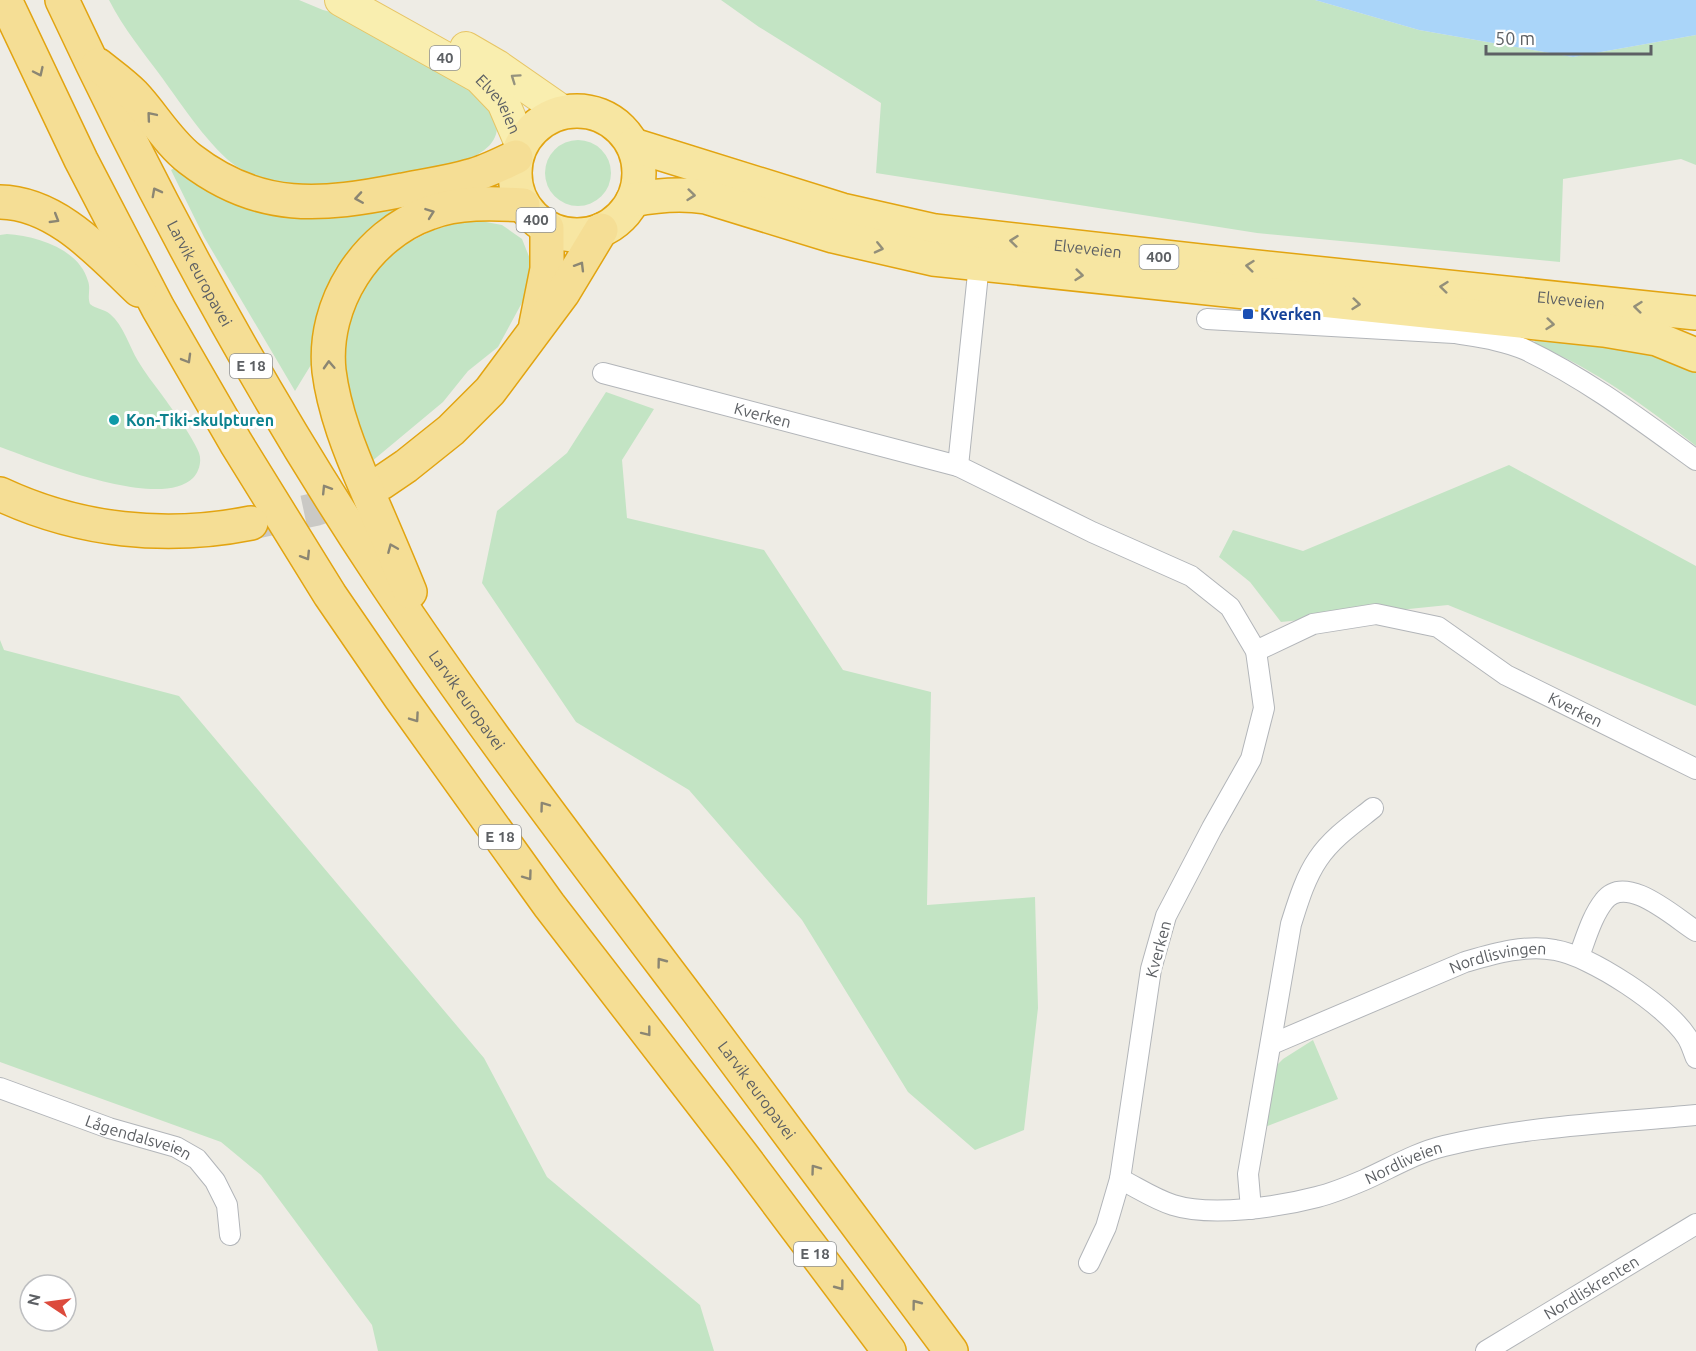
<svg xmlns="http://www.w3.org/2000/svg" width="1696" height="1351" font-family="Ubuntu,sans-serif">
  <rect width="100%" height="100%" fill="#eeece5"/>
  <!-- green -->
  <path fill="#c3e4c4" d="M109,0H299L323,10L347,16L462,84C473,93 492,105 496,120C507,164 419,172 391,176C376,178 361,183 346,185C330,188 308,187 292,186C274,185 251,175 236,166C211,149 181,104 163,79C144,53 123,28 109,0Z
    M721,0H1315L1419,30L1573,57L1696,35V165L1681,159L1563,179L1560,262L1257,233L876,173L881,103L759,27Z
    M545 173a33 33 0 1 1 66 0a33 33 0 1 1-66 0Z
    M179,165L220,189L413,198L295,391L204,237L171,170Z
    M470,219L502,225L522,239L532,264L524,299L498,347L468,371L443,402L371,462L358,427L344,363L348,320L370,275L404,245L433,230Z
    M7,234C37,236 79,249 88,281C91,289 87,296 90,304C96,309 104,309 110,314C124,326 129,346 138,361C145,373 154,384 162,395C172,409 193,437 199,453C202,461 199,472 193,478C159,511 39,461 0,447V235Z
    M1534,339L1641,350L1692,370L1696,372V446C1646,406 1594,369 1535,344Z
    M606,392L654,409L622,460L627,518L764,550L843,670L931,692L927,905L1035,897L1038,1008L1024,1130L975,1150L908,1092L802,920L689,790L576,722L482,583L497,511L567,453Z
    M1509,465L1696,566V706L1448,605L1281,622L1250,582L1219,557L1233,530L1303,551Z
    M0,640L4,650L179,696L484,1058L547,1177L700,1305L714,1351H378L372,1325L261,1175L221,1142L0,1062Z
    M1313,1040L1338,1099L1265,1127L1275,1067L1283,1059Z"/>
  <!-- water -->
  <path fill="#aad5f9" d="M1315,0H1696V35L1573,57L1419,30Z"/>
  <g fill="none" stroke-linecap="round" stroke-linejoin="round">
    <!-- motorway-tunnel -->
    <path stroke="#cac9c5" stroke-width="33" stroke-dasharray="33 16" stroke-linecap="butt" d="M256,522L317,509L359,494"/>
    <defs>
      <g id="minor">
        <path d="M979,264L958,466L1092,532L1191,576L1230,607L1256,651L1264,708L1251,759L1212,828L1166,916L1151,969L1120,1179L1106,1227L1089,1263"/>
        <path d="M1207,319L1454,333C1478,337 1504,340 1526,350C1587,379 1642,421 1696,460"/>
        <path id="s1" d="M603,373L958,466"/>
        <path id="s2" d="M1256,651L1313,624L1376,614L1438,627L1506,675L1696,769"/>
        <path d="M1579,956C1586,938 1592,916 1604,901C1626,872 1675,918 1696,931"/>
        <path id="s3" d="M1272,1044L1465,962C1493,954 1526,944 1555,950C1591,956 1667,1006 1687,1037C1691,1043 1693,1051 1696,1058"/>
        <path id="s4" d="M0,1088L109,1128L176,1147L197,1159L215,1181L227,1205L230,1235"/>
        <path id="s5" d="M1120,1179C1138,1188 1154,1199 1173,1205C1211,1217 1279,1207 1317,1197C1333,1193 1350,1186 1364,1180C1391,1168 1415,1153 1444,1146C1526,1126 1612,1123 1696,1115"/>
        <path d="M1251,1209L1248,1174L1291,924C1298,902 1305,878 1318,859C1332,838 1354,823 1373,808"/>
        <path id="s6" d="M1486,1351L1696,1224"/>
      </g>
      <g id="primary">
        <path id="s7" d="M341,0L479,77L503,102L521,144"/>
        <path d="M466,48L497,66L563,112"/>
      </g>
      <g id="trunk">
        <circle cx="577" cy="173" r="62"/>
        <path id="s8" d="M633,145L842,210L935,231L1200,261L1696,313"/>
        <path d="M633,200C658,195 680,193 706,197L833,236L933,259L1604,330L1657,339L1696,355"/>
      </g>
      <g id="motorway">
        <path d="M5,0L81,160L158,308L236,443L330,595L400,697L549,905L742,1155L889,1351"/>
        <path id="s9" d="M62,0C155,199 260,394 382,577C481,726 590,868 698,1011C783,1124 866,1238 951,1351"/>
        <path d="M98,65C109,74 122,83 133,94C153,115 167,141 190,159C260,213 322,206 403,190C425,185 448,183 470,176C486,172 501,164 516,157"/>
        <path d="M0,202C57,203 101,254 139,290"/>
        <path d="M536,324L547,269V228"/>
        <path d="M381,483L406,466L451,430L490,391L563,293L601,230"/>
        <path d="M0,494C79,531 166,540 251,523"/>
        <path d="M410,592C396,557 381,523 366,488C350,451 334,411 329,371C322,304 366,235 429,213C458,202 492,203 523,205"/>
      </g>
    </defs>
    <!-- minor casing -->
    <use href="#minor" stroke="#b2b5b9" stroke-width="22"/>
    <!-- primary casing -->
    <use href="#primary" stroke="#e7c565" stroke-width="34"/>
    <!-- trunk casing -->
    <use href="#trunk" stroke="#e2a411" stroke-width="36"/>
    <!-- motorway casing -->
    <use href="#motorway" stroke="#e2a411" stroke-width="36"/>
    <!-- minor -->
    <use href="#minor" stroke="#fff" stroke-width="20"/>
    <!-- primary -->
    <use href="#primary" stroke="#f9eeaf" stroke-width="32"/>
    <!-- trunk -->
    <use href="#trunk" stroke="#f7e6a2" stroke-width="33"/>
    <!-- motorway -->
    <use href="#motorway" stroke="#f5de95" stroke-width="33"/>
  </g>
  <!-- one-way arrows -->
  <defs><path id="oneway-chevron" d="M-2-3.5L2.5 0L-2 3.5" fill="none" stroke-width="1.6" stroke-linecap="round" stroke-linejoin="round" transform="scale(1.5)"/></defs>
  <g stroke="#8b8673">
    <use href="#oneway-chevron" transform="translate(39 72) rotate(65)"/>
    <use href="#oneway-chevron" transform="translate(151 116) rotate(-130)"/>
    <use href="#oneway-chevron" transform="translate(156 192) rotate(-118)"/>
    <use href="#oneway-chevron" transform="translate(359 198) rotate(171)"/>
    <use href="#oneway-chevron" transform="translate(430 213) rotate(-20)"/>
    <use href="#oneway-chevron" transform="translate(55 219) rotate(31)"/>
    <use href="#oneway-chevron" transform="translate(580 266) rotate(-59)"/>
    <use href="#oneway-chevron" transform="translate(187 359) rotate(60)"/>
    <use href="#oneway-chevron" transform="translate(329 365) rotate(-93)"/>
    <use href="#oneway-chevron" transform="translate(326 489) rotate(-122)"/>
    <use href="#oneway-chevron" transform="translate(392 548) rotate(-113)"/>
    <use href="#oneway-chevron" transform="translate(306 556) rotate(58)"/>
    <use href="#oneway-chevron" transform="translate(415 718) rotate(55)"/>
    <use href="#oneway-chevron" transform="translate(544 806) rotate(-126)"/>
    <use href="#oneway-chevron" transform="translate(528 876) rotate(54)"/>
    <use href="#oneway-chevron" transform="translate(661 962) rotate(-127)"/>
    <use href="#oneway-chevron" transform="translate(647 1032) rotate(52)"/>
    <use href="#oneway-chevron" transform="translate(815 1169) rotate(-126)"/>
    <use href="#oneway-chevron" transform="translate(840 1286) rotate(53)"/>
    <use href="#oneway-chevron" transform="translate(916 1304) rotate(-127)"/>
  </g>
  <use stroke="#94927e" href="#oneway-chevron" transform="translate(515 78) rotate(-145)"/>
  <g stroke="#938f7a">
    <use href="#oneway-chevron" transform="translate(691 195) rotate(6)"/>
    <use href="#oneway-chevron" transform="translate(1014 241) rotate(-174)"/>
    <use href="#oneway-chevron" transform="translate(879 248) rotate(13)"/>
    <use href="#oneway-chevron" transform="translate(1250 266) rotate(-174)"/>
    <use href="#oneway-chevron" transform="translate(1079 275) rotate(6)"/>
    <use href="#oneway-chevron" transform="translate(1444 287) rotate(-174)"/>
    <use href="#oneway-chevron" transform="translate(1356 304) rotate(6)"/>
    <use href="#oneway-chevron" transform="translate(1638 307) rotate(-174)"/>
    <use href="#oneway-chevron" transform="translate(1550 324) rotate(6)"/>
  </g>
  <!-- markers -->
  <rect fill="#1a4fb4" stroke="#fff" stroke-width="2" x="1242" y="308" width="12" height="12" rx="3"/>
  <circle fill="#0f9aa8" stroke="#fff" stroke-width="2" cx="114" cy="420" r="6"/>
  <g text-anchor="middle" stroke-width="6" stroke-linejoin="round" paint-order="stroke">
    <!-- shield labels -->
    <g fill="#fff" stroke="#8e9092" stroke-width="1.5">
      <rect x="430" y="46" width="30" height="24" rx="4.5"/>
      <rect x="516.5" y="208" width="39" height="24" rx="4.5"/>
      <rect x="1139.5" y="245" width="39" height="24" rx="4.5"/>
      <rect x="230" y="354" width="42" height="24" rx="4.5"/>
      <rect x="479" y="825" width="42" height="24" rx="4.5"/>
      <rect x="794" y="1242" width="42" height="24" rx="4.5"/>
    </g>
    <g font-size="15" font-weight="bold" fill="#5d6064">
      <text x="445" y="63">40</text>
      <text x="536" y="225">400</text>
      <text x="1159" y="262">400</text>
      <text x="251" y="371">E 18</text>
      <text x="500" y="842">E 18</text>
      <text x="815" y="1259">E 18</text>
    </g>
    <!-- street labels -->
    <g font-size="16" fill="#5d6064" stroke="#fff">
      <text dy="6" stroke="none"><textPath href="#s7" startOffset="192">Elveveien</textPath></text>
      <text dy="6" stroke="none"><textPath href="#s8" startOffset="468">Elveveien</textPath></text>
      <text dy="6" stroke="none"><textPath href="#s9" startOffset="306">Larvik europavei</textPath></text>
      <text dy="6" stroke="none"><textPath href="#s8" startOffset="954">Elveveien</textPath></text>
      <text dy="6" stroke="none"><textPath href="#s1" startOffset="165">Kverken</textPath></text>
      <text dy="6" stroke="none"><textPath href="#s9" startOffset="810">Larvik europavei</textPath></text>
      <text dy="6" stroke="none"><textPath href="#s2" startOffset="351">Kverken</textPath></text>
      <text transform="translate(1158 949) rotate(-75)" y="6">Kverken</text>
      <text dy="6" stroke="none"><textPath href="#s3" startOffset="243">Nordlisvingen</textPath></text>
      <text dy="6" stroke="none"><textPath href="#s9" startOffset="1296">Larvik europavei</textPath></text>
      <text dy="6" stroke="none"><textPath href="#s4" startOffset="147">Lågendalsveien</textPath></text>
      <text dy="6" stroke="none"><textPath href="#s5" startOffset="298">Nordliveien</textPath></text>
      <text dy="6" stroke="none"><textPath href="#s6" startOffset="123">Nordliskrenten</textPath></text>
    </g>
    <!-- transit labels -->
    <g font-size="16" font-weight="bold" fill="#164399" stroke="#fff" text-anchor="start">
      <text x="1260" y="320">Kverken</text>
    </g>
    <!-- culture labels -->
    <g font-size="16" font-weight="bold" fill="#0d838f" stroke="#fff" text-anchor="start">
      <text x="126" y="426">Kon-Tiki-skulpturen</text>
    </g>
  </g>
  <!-- north arrow -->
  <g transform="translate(48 1303) rotate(283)"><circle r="28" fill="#ffffff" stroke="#bebfc1" stroke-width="1.5"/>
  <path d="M0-4.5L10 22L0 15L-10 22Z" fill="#dc4b3d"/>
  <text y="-9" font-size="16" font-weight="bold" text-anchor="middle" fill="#5d6064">N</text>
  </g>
  <!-- scale -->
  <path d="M1486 45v9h165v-9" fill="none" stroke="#5d6064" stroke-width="3"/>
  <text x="1495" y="45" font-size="18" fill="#5d6064" stroke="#ffffff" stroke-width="4.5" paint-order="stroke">50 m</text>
</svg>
